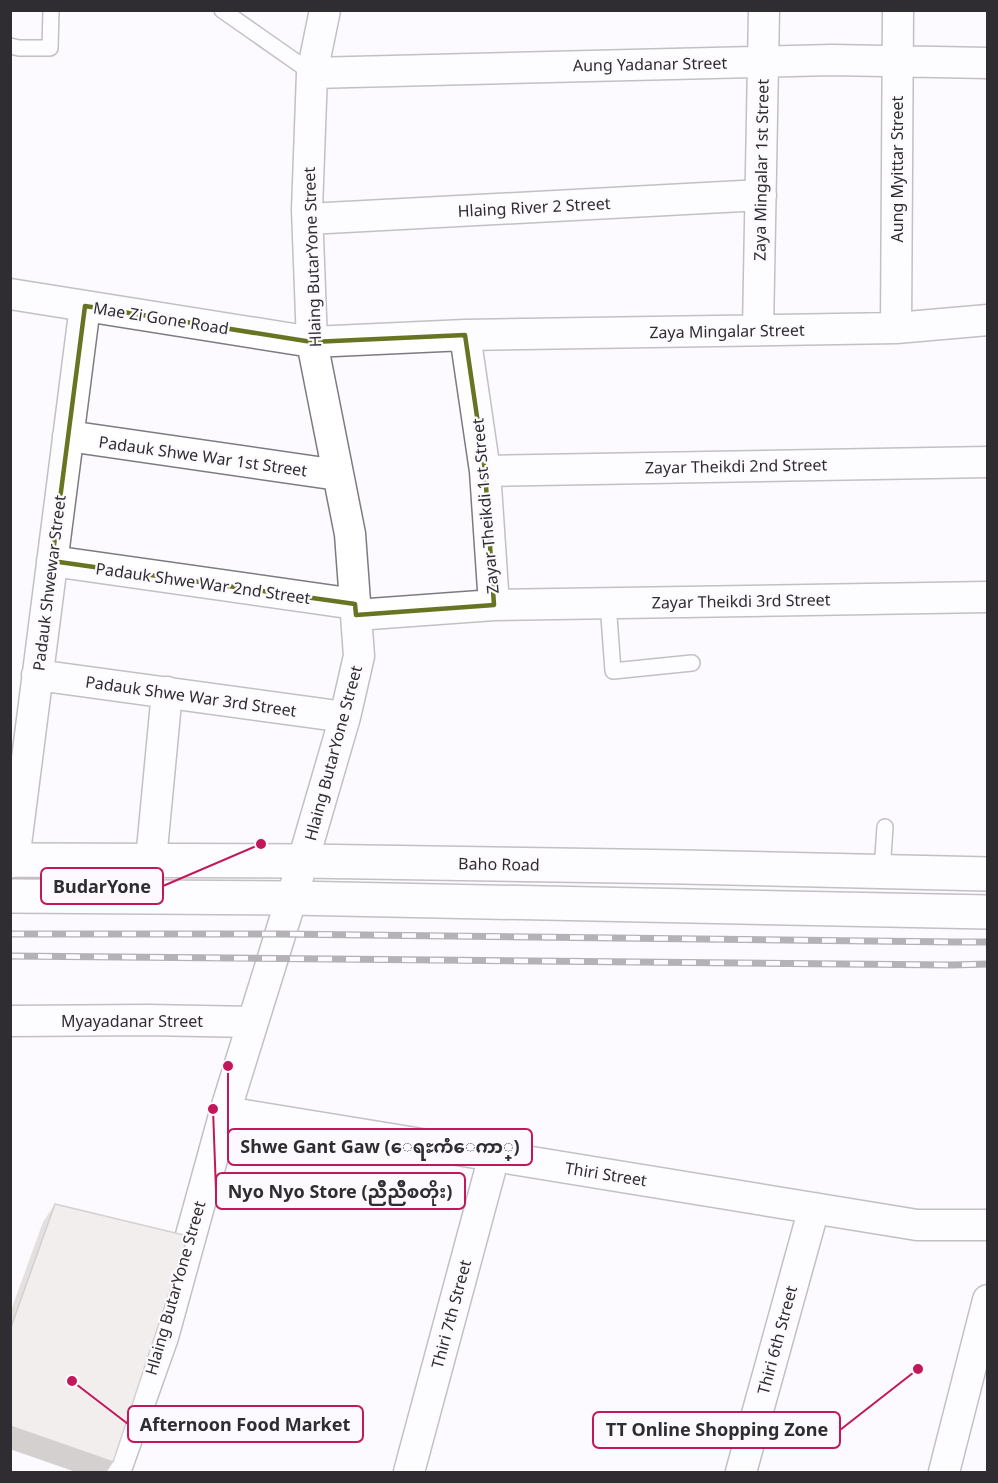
<svg xmlns="http://www.w3.org/2000/svg" width="998" height="1483" font-family="'Noto Sans','Noto Sans Myanmar',sans-serif">
  <rect width="100%" height="100%" fill="#fcfafe"/>
  <g fill="none" stroke-linecap="round" stroke-linejoin="round">
    <defs>
      <path id="lane" d="M222,10L312,73
        M10,46L19,48H50L51,10
        M608,603L613,671L692,663
        M882,871L885,827"/>
      <path id="street" d="M312,73L832,60L988,63
        M308,219L761,195
        M10,294L312,342L465,335L896,328L988,320
        M896,328L898,10
        M758,330L764,10
        M465,335L485,471L494,605
        M68,436L338,475
        M485,471L988,462
        M52,561L355,604
        M356,615L494,605L988,597
        M37,675L345,717
        M14,860L85,306
        M151,860L167,692
        M10,1021L148,1020L253,1022
        M225,1112L917,1225H988
        M115,1472L163,1337L225,1112L303,861L345,717L359,656L350,534L312,342L307,210L312,73L325,10
        M409,1472L494,1156
        M741,1472L814,1208
        M944,1472L988,1300"/>
      <path id="secondary" d="M10,861L14,860L303,861L684,867L988,874
        M10,896L292,898L988,912"/>
    </defs>
    <!-- lane casing -->
    <use href="#lane" stroke="#7e7a82" stroke-width="18"/>
    <!-- street casing -->
    <use href="#street" stroke="#7e7a82" stroke-width="33"/>
    <!-- secondary casing -->
    <use href="#secondary" stroke="#7e7a82" stroke-width="36"/>
    <!-- lane -->
    <use href="#lane" stroke="#fff" stroke-width="15"/>
    <!-- street -->
    <use href="#street" stroke="#fff" stroke-width="30"/>
    <!-- secondary -->
    <use href="#secondary" stroke="#fff" stroke-width="33"/>
    <defs>
      <path id="rail" d="M10,934H280L954,942H988
        M10,956L951,965L988,964"/>
    </defs>
    <!-- rail casing -->
    <use href="#rail" stroke="#5d5b5f" stroke-width="7"/>
    <!-- rail -->
    <use href="#rail" stroke="#fcfafe" stroke-width="4.5" stroke-dasharray="14" stroke-linecap="butt"/>
  </g>
  <!-- wall -->
  <path fill="#c7c2bb" d="M55,1204L113,1462L106,1473H79L10,1449V1313L43,1222Z"/>
  <!-- shaded-wall -->
  <path fill="#a29e98" d="M10,1426L113,1462L106,1473H79L10,1449Z"/>
  <!-- building -->
  <path fill="#e7e1d9" stroke="#a29e98" stroke-width="1.5" d="M55,1204L188,1236L113,1462L10,1426V1330Z"/>
  <!-- marked area -->
  <path d="M0 0H998V1483H0ZM85,306L312,342L465,335L485,471L494,605L356,615L355,604L52,561Z" fill="#fcfafe" fill-opacity=".55" fill-rule="evenodd"/>
  <path fill="none" stroke="#677522" stroke-width="4.5" stroke-linejoin="round" d="M85,306L312,342L465,335L485,471L494,605L356,615L355,604L52,561Z"/>
  <g text-anchor="middle" stroke-width="4.5" stroke-linejoin="round" paint-order="stroke">
    <!-- street labels -->
    <g font-size="16" fill="#2f2d31" stroke="#fcfafe">
      <text transform="translate(650 64) rotate(-1)" y="6">Aung Yadanar Street</text>
      <text transform="translate(897 169) rotate(-90)" y="6">Aung Myittar Street</text>
      <text transform="translate(761 170) rotate(-89)" y="6">Zaya Mingalar 1st Street</text>
      <text transform="translate(534 207) rotate(-3)" y="6">Hlaing River 2 Street</text>
      <text transform="translate(312 257) rotate(-92)" y="6">Hlaing ButarYone Street</text>
      <text transform="translate(161 318) rotate(9)" y="6">Mae Zi Gone Road</text>
      <text transform="translate(727 331) rotate(-1)" y="6">Zaya Mingalar Street</text>
      <text transform="translate(203 456) rotate(8)" y="6">Padauk Shwe War 1st Street</text>
      <text transform="translate(736 466) rotate(-1)" y="6">Zayar Theikdi 2nd Street</text>
      <text transform="translate(485 506) rotate(-95)" y="6">Zayar Theikdi 1st Street</text>
      <text transform="translate(49 583) rotate(-83)" y="6">Padauk Shwewar Street</text>
      <text transform="translate(203 583) rotate(8)" y="6">Padauk Shwe War 2nd Street</text>
      <text transform="translate(741 601) rotate(-1)" y="6">Zayar Theikdi 3rd Street</text>
      <text transform="translate(191 696) rotate(8)" y="6">Padauk Shwe War 3rd Street</text>
      <text transform="translate(333 753) rotate(-75)" y="6">Hlaing ButarYone Street</text>
      <text transform="translate(499 864) rotate(1)" y="6">Baho Road</text>
      <text x="132" y="1027">Myayadanar Street</text>
      <text transform="translate(606 1174) rotate(9)" y="6">Thiri Street</text>
      <text transform="translate(175 1288) rotate(-74)" y="6">Hlaing ButarYone Street</text>
      <text transform="translate(451 1314) rotate(-75)" y="6">Thiri 7th Street</text>
      <text transform="translate(777 1340) rotate(-75)" y="6">Thiri 6th Street</text>
    </g>
  </g>
  <!-- callouts -->
  <path fill="none" stroke="#c2185b" stroke-width="2" d="M261 844L163 886M228 1066L228 1147M213 1109L216 1191M72 1381L128 1424M918 1369L840 1430"/>
  <g fill="#c2185b" stroke="#fcfafe" stroke-width="2">
    <circle cx="261" cy="844" r="6"/>
    <circle cx="228" cy="1066" r="6"/>
    <circle cx="213" cy="1109" r="6"/>
    <circle cx="72" cy="1381" r="6"/>
    <circle cx="918" cy="1369" r="6"/>
  </g>
  <g fill="#fcfafe" stroke="#c2185b" stroke-width="2">
    <rect x="41" y="868" width="122" height="36" rx="6"/>
    <rect x="228" y="1129" width="304" height="36" rx="6"/>
    <rect x="216" y="1173" width="249" height="36" rx="6"/>
    <rect x="128" y="1406" width="235" height="36" rx="6"/>
    <rect x="593" y="1412" width="247" height="36" rx="6"/>
  </g>
  <g font-size="18" text-anchor="middle" font-weight="bold" fill="#2f2d31">
    <text x="102" y="893">BudarYone</text>
    <text x="380" y="1153">Shwe Gant Gaw (ေရႊကံံေကာ္)</text>
    <text x="340" y="1198">Nyo Nyo Store (ညိဳညိဳစတိုး)</text>
    <text x="245" y="1431">Afternoon Food Market</text>
    <text x="717" y="1436">TT Online Shopping Zone</text>
  </g>
  <!-- border -->
  <rect width="998" height="1483" fill="none" stroke="#2f2d31" stroke-width="24"/>
</svg>
